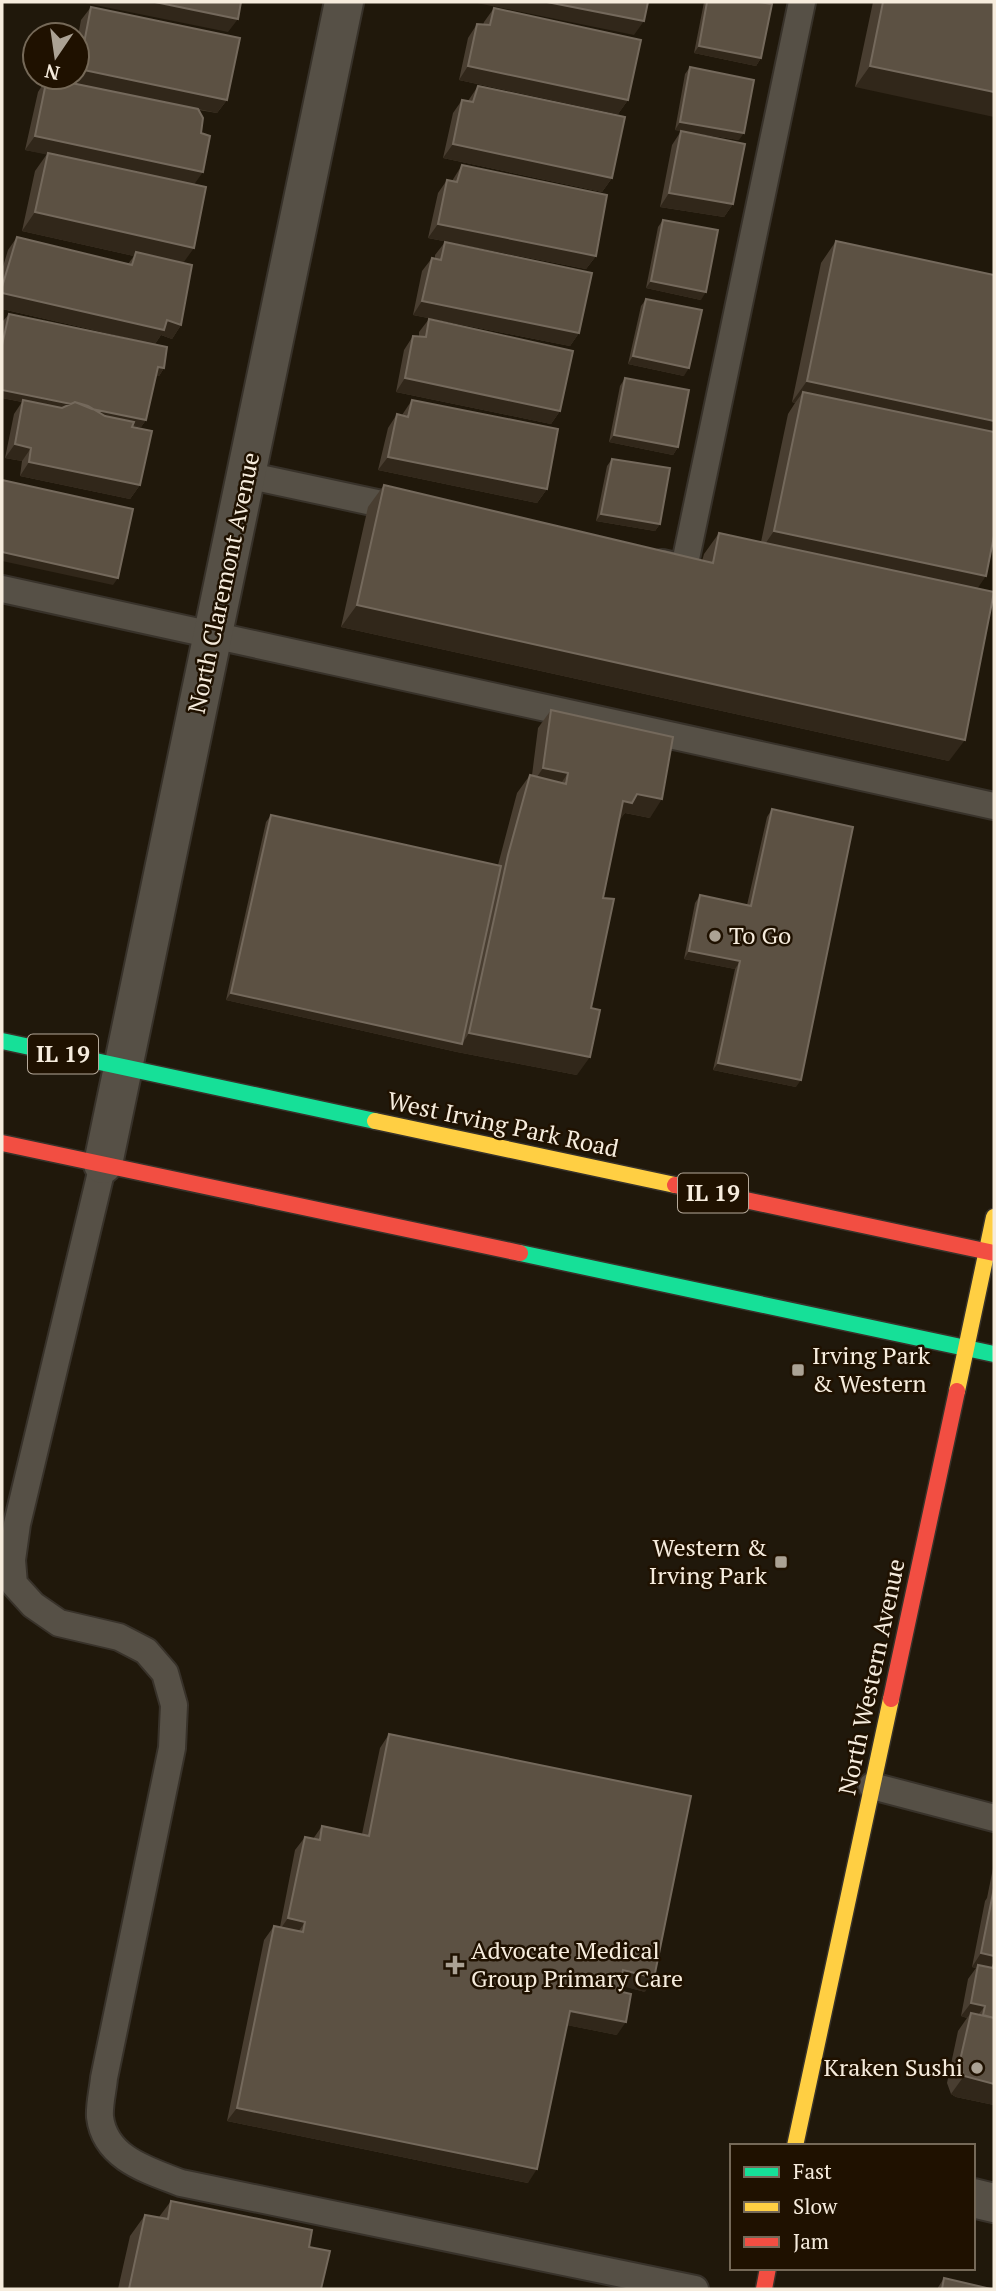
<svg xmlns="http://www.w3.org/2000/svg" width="996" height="2291" font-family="'PT Serif',serif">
  <rect width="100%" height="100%" fill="#20180b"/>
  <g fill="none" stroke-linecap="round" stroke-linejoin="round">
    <defs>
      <path id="lane" d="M246,475L405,509
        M662,563L684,568L802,2
        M2,589L994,806
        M103,1164L17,1524L12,1560L14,1584L33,1605L59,1623L119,1637L146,1651L165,1673L174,1705L172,1748L104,2078C103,2090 99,2105 100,2117C105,2158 147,2170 181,2183L695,2289
        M872,1786L994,1818"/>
      <path id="street" d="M103,1164L344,2
        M973,2198L994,2203"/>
      <path id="fast" d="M2,1041L375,1121
        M520,1253L994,1354"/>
      <path id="slow" d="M375,1121L675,1185
        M957,1391L994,1217
        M795,2146L891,1699"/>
      <path id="jam" d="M2,1143L520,1253
        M675,1185L994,1253
        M891,1699L957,1391
        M764,2289L768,2268"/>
    </defs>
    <!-- lane casing -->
    <use href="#lane" stroke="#38322a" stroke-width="30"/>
    <!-- street casing -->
    <use href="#street" stroke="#38322a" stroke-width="42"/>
    <!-- fast casing -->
    <use href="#fast" stroke="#38322a" stroke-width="19"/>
    <!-- slow casing -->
    <use href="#slow" stroke="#38322a" stroke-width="19"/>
    <!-- jam casing -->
    <use href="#jam" stroke="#38322a" stroke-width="19"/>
    <!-- lane -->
    <use href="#lane" stroke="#565046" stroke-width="26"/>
    <!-- street -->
    <use href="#street" stroke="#565046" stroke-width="38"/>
    <!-- fast -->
    <use href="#fast" stroke="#16e098" stroke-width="16"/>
    <!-- slow -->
    <use href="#slow" stroke="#ffcf43" stroke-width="16"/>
    <!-- jam -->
    <use href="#jam" stroke="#f24e42" stroke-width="16"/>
  </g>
  <!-- wall -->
  <path fill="#493e31" d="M704,2H759L761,58L756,66L694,53Z
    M873,2H994L855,87Z
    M91,7L227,100L217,113L199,110L194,184L183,263L181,325L172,339L161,335L155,344L2,309V270L8,250L17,237L128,264L134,256L22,231L35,171L47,154L25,150L38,92L47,78L69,82L70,77H77V41L81,20Z
    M494,8L628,100L618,114L459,80L468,38L477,24L483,25L484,22Z
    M690,67L739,140L675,130L685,74Z
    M478,86L612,178L602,192L443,158L453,113L462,100L468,101Z
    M681,131L733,204L724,217L660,207L672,145Z
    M462,165L596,256L586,269L428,238L438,193L447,180L452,181Z
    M663,220L701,300L646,288L658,227Z
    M836,241L977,589L949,761L341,627L368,507L384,485L702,561L704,554L719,533L761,542L788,414L795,403L792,402L821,263Z
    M445,242L579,333L570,346L413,315L422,271L432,258H435V255Z
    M646,299L684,376L628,364L641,306Z
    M9,314L164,368L159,376L156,375L146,420L141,427L133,426L140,485L130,499L20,476L22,461L5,458L14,414L22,402L2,398V329L3,321Z
    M429,319L560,411L551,424L396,392L404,350L413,336H419V332Z
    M625,378L678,447L673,455L609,442L620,386Z
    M412,400L547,489L537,503L378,470L388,428L397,414L402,415Z
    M612,459L660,524L655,531L596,521L607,466Z
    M551,710L650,818L625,813L618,821L603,898L577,1075L457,1052L226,1000L266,822L271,815L498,865L517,793L530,775H532L538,728Z
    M772,809L796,1087L713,1070L735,969L684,959L695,903L700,895L747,905L767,817Z
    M389,1734L645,1992L620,1985L618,1991L617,2035L567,2025L528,2183L227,2121L264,1940L274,1926L280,1927L295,1850L305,1837L313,1839L322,1826L362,1834L380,1748Z
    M994,1863V2105L956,2097L951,2094L947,2083L958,2031L967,2018L961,2016L968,1979L976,1968L972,1967L985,1901L987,1898Z
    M171,2201L309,2247L321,2289H118L130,2236L145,2215L159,2217Z
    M944,2278L991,2289H937Z"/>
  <!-- shaded-wall -->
  <path fill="#31271a" d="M80,2H155L238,19L228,32Z
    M478,2H547L644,21L634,35L477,3Z
    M699,46L761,58L756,66L694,53Z
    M468,66L628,100L618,114L459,80Z
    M870,66L994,92V117L855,87Z
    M79,69L227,100L217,113L69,82L73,77H77V71Z
    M680,122L744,133L739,140L675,130Z
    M35,136L203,172L193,186L25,150Z
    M453,144L612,178L602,192L443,158Z
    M669,193L733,204L724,217L660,207Z
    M35,212L194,248L181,266L136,252L134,256L22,231Z
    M438,224L596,256L586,269L428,238Z
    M651,281L706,292L701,300L646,288Z
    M2,293L167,320L181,325L172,339L161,335L155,344L2,309Z
    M422,301L579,333L570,346L413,315Z
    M633,356L689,368L684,376L628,364Z
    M158,367L164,368L159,376L152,374Z
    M405,378L560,411L551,424L396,392Z
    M807,381L994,421V445L803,392L795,403L792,402Z
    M2,389L146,420L141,427L23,402V400L22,402L2,398Z
    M614,435L678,447L673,455L609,442Z
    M15,444L31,448L22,461L5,458Z
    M388,457L547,489L537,503L378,470Z
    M29,462L140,485L130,499L20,476Z
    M601,514L660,524L655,531L596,521Z
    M774,531L986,576L971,598L759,553Z
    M2,552L118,578L113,585L2,561Z
    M357,605L965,740L949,761L341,627Z
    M543,768L568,773L555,792L531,786Z
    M637,794L662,799L650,818L625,813L619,821L610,819L623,801Z
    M689,951L740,961L735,969L684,959Z
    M231,993L462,1044L457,1052L226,1000Z
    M469,1033L590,1057L577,1075L457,1052Z
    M718,1063L801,1080L796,1087L713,1070Z
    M288,1918L305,1922L296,1935L279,1931Z
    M981,1953L994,1956V1972L993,1968L994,1963L989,1970L978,1965L976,1968L972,1967Z
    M623,1970L654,1978L645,1992L614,1984Z
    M971,2003L985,2006L975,2019L971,2013L967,2018L961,2016Z
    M570,2011L626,2022L617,2035L561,2024Z
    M964,2076L994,2084V2105L956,2097L951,2094Z
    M237,2108L537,2169L528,2183L227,2121Z"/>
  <!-- building -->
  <path fill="#5c5143" stroke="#74695c" stroke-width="2" d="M155,2H241L238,19Z
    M547,2H648L644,21Z
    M707,2H759L772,4L761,58L699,46Z
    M883,2H994V92L870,66Z
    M91,7L240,38L227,100L79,69Z
    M494,8L641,40L628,100L468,66L477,24L490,25Z
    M690,67L754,80L744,133L680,122Z
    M47,78L198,109L203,118L201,133L210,136L203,172L35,136Z
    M478,86L625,117L612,178L453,144L462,100L473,102Z
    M681,131L745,144L733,204L669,193Z
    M48,153L206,187L194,248L35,212Z
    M462,165L607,195L596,256L438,224L447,180L457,182Z
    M663,220L718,230L706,292L651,281Z
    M17,237L132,265L136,252L192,265L181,325L167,320L164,330L2,293V287Z
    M836,241L994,275V421L807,381Z
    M445,242L592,273L579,333L422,301L432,258L441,260Z
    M646,299L702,310L689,368L633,356Z
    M9,314L167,347L164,368L158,367L146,420L92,409L75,402L71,404L2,390V345Z
    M429,319L573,351L560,411L405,378L413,336L426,337Z
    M625,378L689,390L678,447L614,435Z
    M803,392L994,432V536L986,576L774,531Z
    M23,400L62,408L75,402L88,406L105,416L134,422L132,427L152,431L140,485L29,462L31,448L15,444Z
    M412,400L558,429L547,489L388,457L397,414L408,417Z
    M612,459L670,468L660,524L601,514Z
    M2,480L133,509L118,578L2,552Z
    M384,485L713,563L719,533L994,592L965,740L357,605Z
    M551,710L673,737L662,799L637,794L632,803L623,801L603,898L614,899L591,1008L600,1010L590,1057L469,1033L508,855L530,775L566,784L568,773L543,768Z
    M772,809L853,827L801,1080L718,1063L740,961L689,951L700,895L751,906Z
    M271,815L501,866L462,1044L231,993Z
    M389,1734L691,1796L654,1978L623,1970L618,1991L631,1994L626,2022L570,2011L537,2169L237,2108L274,1926L303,1932L305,1922L288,1918L305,1837L320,1840L322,1826L369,1836Z
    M994,1888V1956L981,1953Z
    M994,1963V2018L983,2015L985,2006L971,2003L978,1965L993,1968Z
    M971,2013L994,2018V2084L964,2076L959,2065Z
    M171,2201L312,2230L309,2247L330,2251L321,2289H129L145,2215L168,2219Z
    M944,2278L991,2289H942Z"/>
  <!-- markers -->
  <g fill="#aba294" stroke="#1f1100" stroke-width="2.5">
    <circle cx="715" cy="936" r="7"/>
    <rect x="791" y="1363" width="14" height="14" rx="3.5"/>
    <rect x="774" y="1555" width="14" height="14" rx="3.5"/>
    <path d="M451.5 1954.5h7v7h7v7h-7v7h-7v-7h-7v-7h7z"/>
    <circle cx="977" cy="2068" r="7"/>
  </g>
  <g text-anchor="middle" stroke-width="5" stroke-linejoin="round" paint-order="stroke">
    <!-- shield labels -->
    <g fill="#1f1100" stroke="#b6aa9b" stroke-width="2">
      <rect x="28" y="1034.5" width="70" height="39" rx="5"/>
      <rect x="678" y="1173.5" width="70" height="39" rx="5"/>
    </g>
    <g font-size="23" font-weight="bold" fill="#f6ecdd">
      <text x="63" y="1062">IL 19</text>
      <text x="713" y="1201">IL 19</text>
    </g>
    <!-- street labels -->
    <g font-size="24" fill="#f6ecdd" stroke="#1f1100">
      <text transform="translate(224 583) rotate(-78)" y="8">North Claremont Avenue</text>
      <text transform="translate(503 1125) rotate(12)" y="8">West Irving Park Road</text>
      <text transform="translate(872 1677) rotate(-78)" y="8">North Western Avenue</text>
    </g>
    <!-- poi labels -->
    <g font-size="24" fill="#f6ecdd" stroke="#1f1100" text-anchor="start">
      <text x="729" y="944">To Go</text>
      <text x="812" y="1364">Irving Park<tspan x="812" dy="28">&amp; Western</tspan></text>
      <text x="767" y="1556" text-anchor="end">Western &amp;<tspan x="767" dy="28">Irving Park</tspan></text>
      <text x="471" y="1959">Advocate Medical<tspan x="471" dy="28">Group Primary Care</tspan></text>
      <text x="963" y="2076" text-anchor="end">Kraken Sushi</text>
    </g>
  </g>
  <!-- border -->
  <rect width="996" height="2291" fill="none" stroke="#f6ecdd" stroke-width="7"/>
  <!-- legend -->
  <rect x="730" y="2144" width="245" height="126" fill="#1f1100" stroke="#756958" stroke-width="2"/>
  <rect x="744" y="2167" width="35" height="10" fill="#16e098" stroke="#756958" stroke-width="2"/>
  <text x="793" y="2179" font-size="21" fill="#f6ecdd">Fast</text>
  <rect x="744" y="2202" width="35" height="10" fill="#ffcf43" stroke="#756958" stroke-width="2"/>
  <text x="793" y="2214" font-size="21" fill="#f6ecdd">Slow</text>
  <rect x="744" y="2237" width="35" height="10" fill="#f24e42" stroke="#756958" stroke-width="2"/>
  <text x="793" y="2249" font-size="21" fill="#f6ecdd">Jam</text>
  <!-- north arrow -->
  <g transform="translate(56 56) rotate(193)"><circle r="33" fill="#1f1100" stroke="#756958" stroke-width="2"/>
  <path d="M0-5L12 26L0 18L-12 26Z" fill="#aba294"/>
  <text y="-10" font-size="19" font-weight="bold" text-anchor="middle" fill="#f6ecdd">N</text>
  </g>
</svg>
